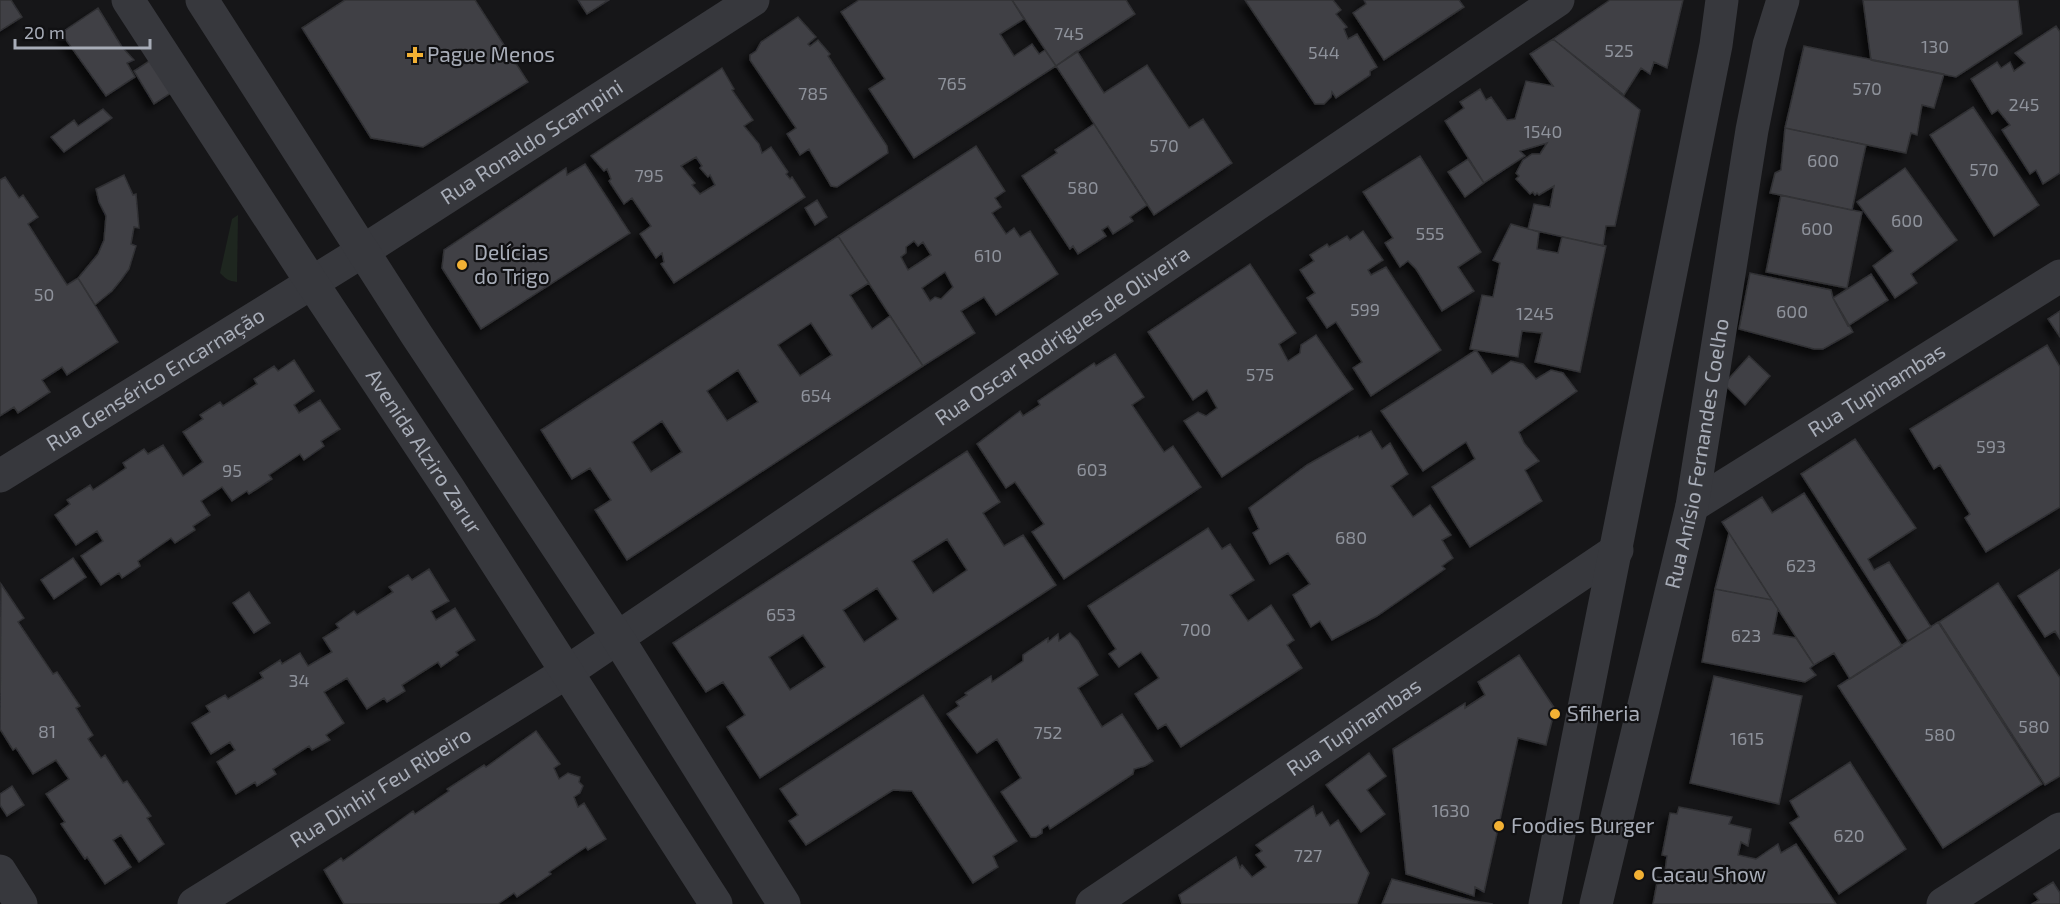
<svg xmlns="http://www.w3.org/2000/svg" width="2060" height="904" font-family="'Exo 2',sans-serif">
  <defs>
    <filter id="shadow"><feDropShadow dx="-5.5" dy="5.5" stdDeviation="3" flood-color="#0009"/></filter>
  </defs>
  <rect width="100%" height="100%" fill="#161618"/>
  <!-- green -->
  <path fill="#1e261f" d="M238,215L237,282C228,281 226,279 220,273L232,219Z"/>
  <!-- building -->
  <path fill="#404145" stroke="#303034" stroke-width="1.5" fill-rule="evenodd" filter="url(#shadow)" d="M0,0H11L22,17L0,31Z
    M345,0H475L528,82L423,147L371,138L302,28Z
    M578,0H609L587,14Z
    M859,0H1012L1024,19L1000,34L1014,56L1032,44L1039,54L1045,50L1056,66L914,158L869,89L885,79L841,12Z
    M1012,0H1126L1135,14L1056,66Z
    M1245,0H1333L1341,10L1336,14L1347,27L1344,29L1348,39L1357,34L1377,67L1370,71V75L1336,98L1332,92L1331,97L1324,104H1315Z
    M1364,0H1459L1464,7L1384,60L1353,13L1366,4Z
    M1610,0H1683L1667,68L1654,62L1650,74L1641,68L1624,95L1553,39Z
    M1863,0H2018L2022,34L1956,77L1871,60Z
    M98,8L122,47L134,60L127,63L135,77L106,96L61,33Z
    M798,17L816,37L808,44L810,46L818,40L830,54L828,56L887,146L888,153L837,187L831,186L809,149L800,155L787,134L796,128L750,60V55L756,51L761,42Z
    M2056,26L2060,32V173L2043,184L2036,170L2030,174L2002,130L2010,125L1998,110L1992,114L1971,79L1997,62L2001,68L2010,62L2014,71L2025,63L2015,53Z
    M1553,39L1640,110L1615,226H1606L1603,246L1528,229L1534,204L1550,207L1554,186L1539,195L1537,193L1535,195L1533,192L1530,194L1516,179L1519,176L1516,173L1523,160L1532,154H1540L1547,143L1520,151L1525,156L1484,183L1445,121L1464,108L1460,102L1480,89L1486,100L1491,97L1507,120L1515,119L1526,81L1553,86L1530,54Z
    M1804,46L1944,74L1934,108L1922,105L1917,135L1911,133L1906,153L1785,128Z
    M1077,51L1104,93L1147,65L1189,128L1203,119L1232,163L1154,215L1056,66Z
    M160,54L180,87L154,104L134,71Z
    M722,68L734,89L732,90L753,120L744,126L759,144L762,153L771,147L788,172L786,174L790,179L792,177L805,197L674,283L661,264L664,262L662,253L656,258L640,234L651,226L632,198L624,204L609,181L611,179L607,169L604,171L591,156ZM696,157L702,166L700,168L708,177L710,175L715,185L700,194L692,185L695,183L681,166Z
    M1973,107L2039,205L1994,236L1930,135Z
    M103,109L112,118L64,152L51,137L74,120L78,126Z
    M1094,124L1147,205L1130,217L1133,221L1113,234L1108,226L1102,230L1106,236L1078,254L1073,246L1070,249L1022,176L1057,153L1055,150Z
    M1785,128L1866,145L1852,210L1770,193L1775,173L1781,170Z
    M976,146L1005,191L995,198L1001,207L992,213L1006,234L1014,228L1020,237L1030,231L1058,274L996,315L984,297L961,311L975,333L923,366L838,236ZM914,241L918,246L923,242L931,255L908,270L901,257L906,253V247ZM945,272L953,287L941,299L935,297L930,301L922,288Z
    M1420,156L1481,252L1458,267L1474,291L1442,311L1416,269L1408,261L1400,267L1385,243L1393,238L1363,192Z
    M1468,159L1484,183L1465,197L1448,172Z
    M585,164L630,233L481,329L442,268L444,250L566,168L567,175Z
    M1905,168L1957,240L1911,274L1917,283L1895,298L1873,266L1893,251L1857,202Z
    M124,175L133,195L136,194L139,228L134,227L131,244L136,246L129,269L121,280L112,291L95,305L78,278L98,254L104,240L106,216L99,202L96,189Z
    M5,177L19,198L23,195L38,217L28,224L67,285L78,278L118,342L67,375L62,367L42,380L50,392L18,413L14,407L0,416V180Z
    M1781,195L1862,212L1847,288L1766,272Z
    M817,200L827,217L815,225L805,208Z
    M1511,224L1539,232L1537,249L1558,253L1562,237L1606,246L1580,372L1535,362L1542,333L1522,331L1518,357L1470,349L1482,295L1493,297L1500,263L1493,260Z
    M1363,231L1383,260L1368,270L1371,275L1386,267L1441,350L1371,396L1353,368L1362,362L1336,322L1327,328L1307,298L1315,293L1300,270L1314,261L1310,255L1327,244L1329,247L1347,236L1350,240Z
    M838,236L869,283L850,295L872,329L890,316L923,366L627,560L595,510L611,500L590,468L572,479L541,430ZM811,323L832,355L800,376L778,345ZM738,370L758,402L727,421L707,391ZM662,421L682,452L651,472L632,442Z
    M1250,264L1296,333L1279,344L1288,361L1300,353L1301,345L1316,335L1353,389L1222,477L1184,421L1198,412L1206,416L1217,408L1207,390L1193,400L1148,332Z
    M1750,273L1831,290L1833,298L1853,332L1823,349H1814L1739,329Z
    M1871,274L1888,300L1848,326L1833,298Z
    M2060,311V337L2048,319Z
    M2047,345L2060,367V507L1986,552L1965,518L1970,514L1940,465L1934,469L1910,429Z
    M1476,350L1492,374L1511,361L1523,364L1536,379L1551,370L1563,373L1577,391L1519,432L1524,443L1539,461L1525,470L1542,501L1470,547L1432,487L1475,459L1466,442L1423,471L1381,411Z
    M1115,354L1144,397L1132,405L1164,452L1173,446L1201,487L1064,579L1032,532L1044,524L1015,482L1006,488L977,444L1020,411L1023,416L1040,405L1038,401L1094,363L1096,366Z
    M1749,356L1770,376L1745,405L1724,384Z
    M294,360L314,391L294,405L299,413L320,400L340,429L321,441L324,446L304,460L300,454L269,475L272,479L249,494L247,491L232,501L222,487L201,501L210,515L193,526L195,530L175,543L171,538L138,561L140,566L122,578L119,573L101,585L81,556L103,541L97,531L76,545L55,515L70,504L67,500L90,485L93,490L126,468L123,463L144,449L148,454L163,445L183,476L203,462L183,432L203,419L200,415L220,402L223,406L257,384L254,379L274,366L278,371Z
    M1371,431L1382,449L1390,443L1408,474L1391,486L1413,517L1430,505L1451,535L1442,540L1453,558L1442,566L1445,569L1377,616L1332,640L1320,621L1311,627L1293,595L1310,584L1288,553L1270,564L1253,533L1259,529L1249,508L1307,465L1358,436L1359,438Z
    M1855,439L1916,528L1868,559L1874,570L1889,562L1931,627L1908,641L1801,474Z
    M967,451L1000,502L983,513L1004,546L1023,535L1056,585L760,778L727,727L745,715L734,698L723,682L706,692L673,643ZM947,539L967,570L933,593L912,561ZM877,588L898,619L864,642L843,610ZM803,635L825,667L790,690L769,657Z
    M1804,493L1902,646L1850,679L1834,653L1814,665L1722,522L1762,497L1772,513Z
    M1208,528L1222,549L1230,544L1254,580L1230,595L1248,621L1271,605L1294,640L1287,645L1302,668L1181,747L1166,724L1158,729L1135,694L1159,678L1141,652L1119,667L1109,654L1116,649L1088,606Z
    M1729,533L1772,600L1715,589Z
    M73,558L86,577L54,599L41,580Z
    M429,569L449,601L431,611L436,620L455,608L475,640L456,652L458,655L441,667L438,662L402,685L405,691L387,702L384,698L367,709L347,678L324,692L344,723L326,735L330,740L312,750L309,746L273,769L276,774L257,786L255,782L236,794L217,762L235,750L230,742L211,754L192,723L210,712L206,706L225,695L228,699L263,678L260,673L280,660L282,664L300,653L308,666L332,652L323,638L339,628L336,624L354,611L357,615L393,592L389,587L408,575L412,580Z
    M2060,569V639L2055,631L2045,637L2018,596Z
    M1998,583L2060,678V776L2045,785L1939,622Z
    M1,584L24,618L18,622L53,674L57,672L80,706L76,708L93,735L88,739L101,758L105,755L123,783L127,781L151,816L147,818L164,844L139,862L121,835L113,840L131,867L105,884L87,857L85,859L61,824L65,822L46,794L69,779L56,760L33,774L16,748L13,750L0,729Z
    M1715,589L1772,600L1778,609L1773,634L1796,638L1814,665L1810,668L1816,675L1805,682L1702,662Z
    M249,592L270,623L254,633L233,603Z
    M1938,622L2042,784L1943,848L1838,686Z
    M1070,633L1078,641L1098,675L1078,688L1102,727L1122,714L1153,761L1145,766L1134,769L1133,774L1050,829L1048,825L1042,829V833L1036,837H1031L1001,792L1021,778L997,739L977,753L947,714L959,706L956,702L967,695L965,693L991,676L992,682L1023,661V655L1048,638V642L1058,634L1059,641Z
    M1519,655L1555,709L1546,745L1518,738L1484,892L1475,887L1474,896L1406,874L1393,749L1465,703V708L1485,695L1478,682Z
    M1714,676L1802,696L1779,804L1690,783Z
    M923,695L1017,841L993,856L998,867L973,883L912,791L893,790L806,845L789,821L798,815L780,789Z
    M536,731L560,764L554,768L559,779L568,773L580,777L579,782L583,786L580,793L574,797L578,807L584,803L606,839L588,850L586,847L549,872L551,874L517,897L514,893L498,904H344L324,870L341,858L343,861L413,811L415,814L449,791L447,789L484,765L486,767Z
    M1369,753L1386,776L1367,790L1385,814L1361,832L1326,785Z
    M1850,762L1906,849L1839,894L1790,823L1799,817L1790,801Z
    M12,786L24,805L7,816L0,805V794Z
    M1313,806L1316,816L1322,812L1330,826L1338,820L1369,873L1357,904H1182L1179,895L1236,857L1240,868L1242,865L1252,877L1266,867L1256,855L1262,851L1256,845Z
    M1679,807L1732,817L1729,824L1751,829L1748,846L1741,842L1738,855L1756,859L1778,844L1781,853L1796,844L1836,904H1653L1658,877L1664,878L1667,856L1662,855L1670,813L1677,814Z
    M1392,879L1474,901L1493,904H1382Z
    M2053,882L2060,893V904H2032L2039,900L2034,894Z"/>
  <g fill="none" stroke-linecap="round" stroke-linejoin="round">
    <!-- minor -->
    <g stroke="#37383d" stroke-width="33">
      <path id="s1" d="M0,476L363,251L753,0"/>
      <path id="s2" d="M1692,506L2060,276"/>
      <path d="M0,871L21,904"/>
      <path id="s3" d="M194,904L567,672L1558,0"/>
      <path id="s4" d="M1092,904L1617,550"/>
      <path d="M1943,904L2060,829"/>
    </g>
    <!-- tertiary -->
    <g stroke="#37383d" stroke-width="33">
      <path id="s5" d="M128,0L312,283L449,489L716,904"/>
      <path d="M202,0L416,334L617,637L784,904"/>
      <path d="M1545,904L1716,45L1722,0"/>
      <path id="s6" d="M1596,904L1692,506L1752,130L1769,45L1783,0"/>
    </g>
  </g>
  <!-- markers -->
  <g fill="#f2b134" stroke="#111113" stroke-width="2">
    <path d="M412 46h6v6h6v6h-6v6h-6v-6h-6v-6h6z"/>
    <circle cx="462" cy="265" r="6"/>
    <circle cx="1555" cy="714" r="6"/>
    <circle cx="1499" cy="826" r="6"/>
    <circle cx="1639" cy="875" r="6"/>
  </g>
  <g text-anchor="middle" stroke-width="4.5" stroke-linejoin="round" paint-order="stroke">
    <!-- number labels -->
    <g font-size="18" fill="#8e929b">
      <text x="1069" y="40">745</text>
      <text x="1935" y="53">130</text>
      <text x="1619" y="57">525</text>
      <text x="1324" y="59">544</text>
      <text x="952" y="90">765</text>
      <text x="1867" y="95">570</text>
      <text x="813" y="100">785</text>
      <text x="2024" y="111">245</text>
      <text x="1543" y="138">1540</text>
      <text x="1164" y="152">570</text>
      <text x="1823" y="167">600</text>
      <text x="1984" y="176">570</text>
      <text x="649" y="182">795</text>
      <text x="1083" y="194">580</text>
      <text x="1907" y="227">600</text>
      <text x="1817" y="235">600</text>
      <text x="1430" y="240">555</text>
      <text x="988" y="262">610</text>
      <text x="44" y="301">50</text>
      <text x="1365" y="316">599</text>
      <text x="1792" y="318">600</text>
      <text x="1535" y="320">1245</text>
      <text x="1260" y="381">575</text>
      <text x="816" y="402">654</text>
      <text x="1991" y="453">593</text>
      <text x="1092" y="476">603</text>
      <text x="232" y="477">95</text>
      <text x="1351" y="544">680</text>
      <text x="1801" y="572">623</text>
      <text x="781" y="621">653</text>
      <text x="1196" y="636">700</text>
      <text x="1746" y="642">623</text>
      <text x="299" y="687">34</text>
      <text x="2034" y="733">580</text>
      <text x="47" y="738">81</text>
      <text x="1048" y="739">752</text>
      <text x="1940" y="741">580</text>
      <text x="1747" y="745">1615</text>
      <text x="1451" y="817">1630</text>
      <text x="1849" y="842">620</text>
      <text x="1308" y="862">727</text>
    </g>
    <!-- poi labels -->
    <g font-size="21" fill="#a8adb8" stroke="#111113" text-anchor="start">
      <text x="427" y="62">Pague Menos</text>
      <text x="474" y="260">Delícias<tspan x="474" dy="24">do Trigo</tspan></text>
      <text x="1567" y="721">Sfiheria</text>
      <text x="1511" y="833">Foodies Burger</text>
      <text x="1651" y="882">Cacau Show</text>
    </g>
    <!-- street labels -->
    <g font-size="21" fill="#a8adb8" stroke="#111113">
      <text dy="7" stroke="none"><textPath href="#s1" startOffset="628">Rua Ronaldo Scampini</textPath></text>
      <text dy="7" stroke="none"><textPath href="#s3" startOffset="1038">Rua Oscar Rodrigues de Oliveira</textPath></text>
      <text dy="7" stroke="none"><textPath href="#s1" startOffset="183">Rua Gensérico Encarnação</textPath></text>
      <text dy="7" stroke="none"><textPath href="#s2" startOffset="218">Rua Tupinambas</textPath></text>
      <text dy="7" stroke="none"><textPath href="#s5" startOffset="540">Avenida Alziro Zarur</textPath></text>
      <text dy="7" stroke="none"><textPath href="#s6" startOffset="462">Rua Anísio Fernandes Coelho</textPath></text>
      <text dy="7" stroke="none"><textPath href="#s4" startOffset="316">Rua Tupinambas</textPath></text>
      <text dy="7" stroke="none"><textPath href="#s3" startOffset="220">Rua Dinhir Feu Ribeiro</textPath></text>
    </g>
  </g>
  <!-- scale -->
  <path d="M15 39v9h135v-9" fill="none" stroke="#a8adb8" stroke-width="3"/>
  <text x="24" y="39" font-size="18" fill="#a8adb8" stroke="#111113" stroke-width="4.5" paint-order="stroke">20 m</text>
</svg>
